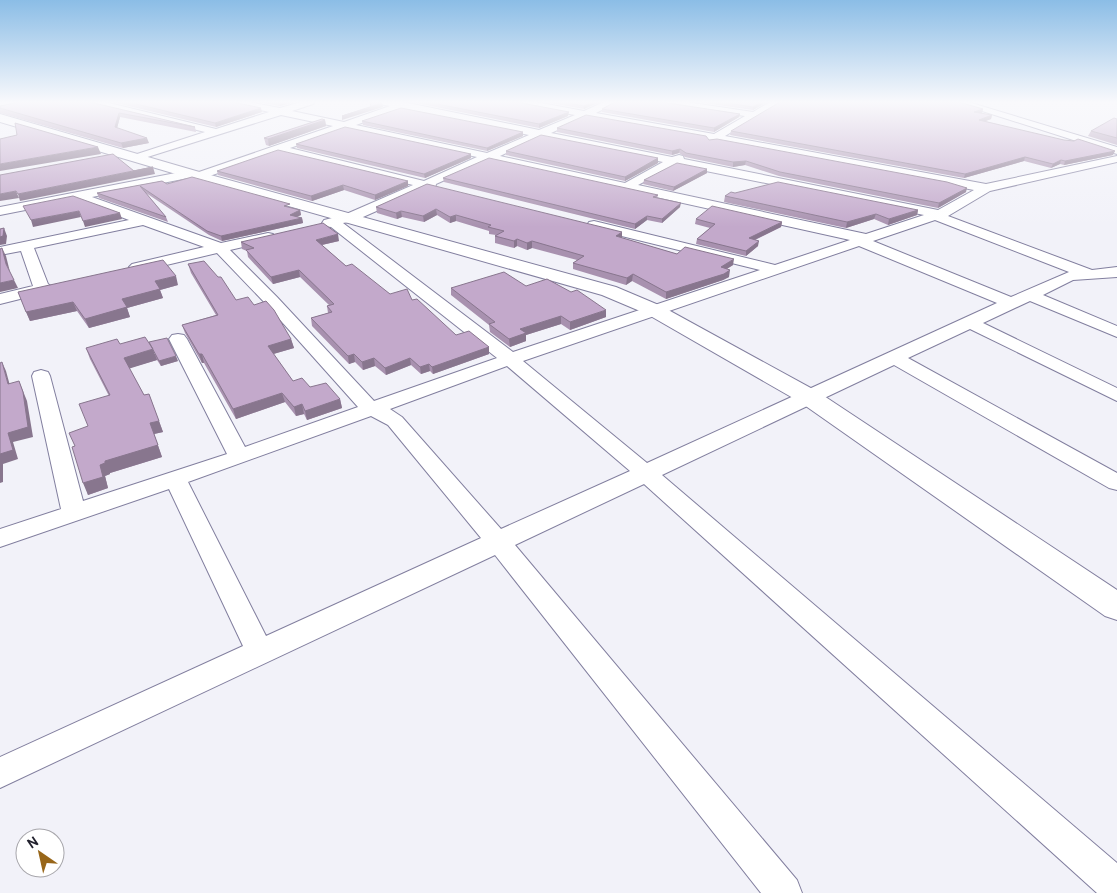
<svg xmlns="http://www.w3.org/2000/svg" width="1117" height="893" font-family="Overpass,sans-serif">
  <rect width="100%" height="100%" fill="#f2f2f9"/>
  <g fill="none" stroke-linecap="round" stroke-linejoin="round">
    <defs>
      <path id="minor" d="M89,102H105L216,129L269,112L234,104L232,102H249L280,108L301,102H315L313,104L292,111L344,122L390,106L379,104L377,102H403L539,130L575,115L522,105L517,102H536L584,111L604,102H617L596,113L714,134L745,116L668,105L663,102H686L753,112L770,102H781L725,136L986,184L1117,156V162L990,191L948,216L1092,270L1117,267V277L1073,280L1043,295L1117,326V337L1030,301L983,323L1117,388V401L970,329L908,358L1117,473V490L1109,488L894,365L662,475L1117,863V893H1097L644,484L515,545L797,880L802,893H761L495,555L0,788V757L243,646L169,489L0,547V529L61,509L32,376L34,372L41,370L48,372L50,376L83,501L227,454L169,339L172,335L178,334L184,335L187,339L245,447L358,407L265,303L217,253L137,272L132,270L129,267L132,264L204,247L143,225L34,248L48,284L54,288L52,291L0,304V294L33,286L21,251L0,255V247L129,220L76,200L0,215V207L191,170L196,173L333,126L281,115L138,160L134,159L132,157L134,155L205,132L91,104ZM401,109L529,135L487,153L356,125ZM586,117L707,139L708,142L717,141L974,190L938,210L684,159L683,156L679,155L672,157L551,133ZM345,129L477,157L424,181L290,148ZM541,137L663,162L625,183L500,156ZM279,152L413,185L344,215L324,220L322,223L324,226L331,227L497,358L374,401L277,297L230,250L273,240L275,237L273,234L268,233L221,243L92,197L193,177L198,180ZM489,160L850,240L775,265L594,221L589,222L587,225L589,228L760,270L513,352L343,223L354,221L426,189H435L436,184ZM676,165L924,215L866,234L638,185ZM935,220L1069,272L1011,297L873,241ZM859,246L997,303L647,463L523,361ZM507,366L630,471L501,529L402,417L390,409ZM371,416L388,425L481,538L266,636L188,482Z
        M954,102H968L1117,147V154Z"/>
      <path id="tertiary" d="M0,102H23L21,104L0,109Z
        M0,114L196,171L616,287L661,306L818,392L1117,590V620L1105,616L800,402L647,314L602,295L186,177L0,122Z"/>
    </defs>
    <!-- minor casing -->
    <use href="#minor" stroke="#827f9f" stroke-width="2"/>
    <!-- tertiary casing -->
    <use href="#tertiary" stroke="#827f9f" stroke-width="2"/>
    <!-- minor -->
    <use href="#minor" fill="#fff" fill-rule="evenodd"/>
    <!-- tertiary -->
    <use href="#tertiary" fill="#fff" fill-rule="evenodd"/>
  </g>
  <!-- wall -->
  <path fill="#a891af" d="M90,102L195,127L196,132L120,117L117,128L149,143L123,148L0,113V106Z
    M112,102H233L262,112L216,127Z
    M258,102H295L280,106Z
    M411,102H519L522,103L568,116L539,128Z
    M545,102H600L584,109Z
    M697,102H767L753,110Z
    M668,103L740,114L739,117L714,132L602,112V109Z
    M983,109L982,113H980L992,115L991,119L985,121L1113,155L1064,165L1060,164L1051,168L1024,161L964,178L730,135L731,131Z
    M1117,119V145L1088,136L1091,131Z
    M325,120L326,126L269,146L266,145L264,138Z
    M362,121L523,132V136L487,151L363,125Z
    M557,128L709,140L966,192L938,208L779,176L745,165L733,167L685,157L679,153L672,155L557,132Z
    M296,144L471,154V158L425,178L297,148Z
    M506,151L658,158V163L625,181L506,155Z
    M707,169V173L673,191L643,184L644,180Z
    M217,171L408,186L375,200L344,190L312,201L218,175Z
    M443,178L658,195L657,198L680,207L662,223L647,220L635,229L444,182Z
    M162,181L167,184L300,210L301,215L297,217L302,218L303,223L222,241L209,235L146,193L166,217L168,222L99,198L97,193Z
    M427,184L622,238L677,254L733,265L727,269L729,277L723,280L666,299L632,281L626,285L573,269V263L577,260L532,248L527,250L517,246L514,248L495,243V236L496,235L489,234V231L456,221L450,223L437,215L424,222L402,217L397,219L377,213L376,207Z
    M735,193L918,210L917,215L888,225L874,219L846,228L724,202L725,196Z
    M696,219L782,222L781,227L755,240L758,246L746,256L696,244L697,239L710,228L695,224Z
    M339,241L322,245L346,266L390,294L412,300L456,335L489,347V354L433,374L430,371L421,374L411,365L386,375L375,366L363,370L355,362L349,364L312,326L311,318L328,313L327,306L329,305L300,277L273,284L248,257L247,251L242,249L241,242Z
    M188,264L236,300L254,305L291,339L294,348L273,354L293,381L340,399L342,408L307,420L304,414L296,416L285,402L236,419L204,363H202L185,333L182,325L216,315L191,273Z
    M178,285L160,290L163,298L127,308L130,317L89,328L77,311L30,321L18,292Z
    M526,286L606,317L570,330L561,324L526,335V341L510,347L490,332L489,325L451,295V288Z
    M120,344L178,361L161,366L157,360L129,368L144,395L149,394L163,432L154,434L162,457L110,473V474L105,476L108,488L88,495L75,446L88,426L109,396L90,359L86,348Z"/>
  <!-- shaded-wall -->
  <path fill="#88768e" d="M279,102H295L280,106Z
    M592,102H600L584,109V106Z
    M761,102H767L753,110V107Z
    M382,103L383,107L342,120V116Z
    M261,108L262,112L216,127L215,123Z
    M983,109L982,113L973,115L974,112Z
    M569,112L568,116L539,128V124Z
    M119,113L120,117L116,132L115,127Z
    M740,114L739,117L714,132V128Z
    M992,115L991,119L978,124L979,120Z
    M325,120L326,126L269,146L268,139Z
    M523,132V136L487,151V148Z
    M147,138L149,143L123,148L121,143Z
    M98,147L101,154L0,171V164Z
    M680,149L679,153L672,155V151Z
    M1115,151L1113,155L1064,165L1065,161Z
    M471,154V158L425,178L424,174Z
    M1025,157L1024,161L964,178L965,174Z
    M658,158V163L625,181V177Z
    M1061,160L1060,164L1051,168L1053,164Z
    M746,161L745,165L733,167V162Z
    M153,167L155,174L20,201L18,194Z
    M707,169V173L673,191L674,187Z
    M408,181V186L375,200V195Z
    M343,185L344,190L312,201L311,196Z
    M967,188L966,192L938,208L939,203Z
    M16,191L19,198L0,201V194Z
    M681,203L680,207L662,223V219Z
    M436,209L437,215L424,222L423,216Z
    M300,210L301,215L291,219L290,215Z
    M918,210L917,215L888,225L889,219Z
    M79,211L81,217L33,227L31,220Z
    M401,211L402,217L397,219L396,213Z
    M120,213L122,219L85,227L83,221Z
    M876,214L874,219L846,228L847,222Z
    M456,215V221L450,223V217Z
    M647,216V220L635,229V224Z
    M302,218L303,223L222,241L221,236Z
    M782,222L781,227L748,243L749,238Z
    M4,228L7,236L6,244L0,245V237Z
    M622,232V238L616,236Z
    M338,234L339,241L317,246L316,240Z
    M517,239V246L514,248V241Z
    M532,241V248L527,250V243Z
    M759,241L758,246L746,256V251Z
    M2,248L6,256L10,272L6,264Z
    M734,259L733,265L720,273L721,267Z
    M299,270L300,277L273,284L271,277Z
    M730,270L729,277L723,280L666,299V292Z
    M633,274L632,281L626,285L627,278Z
    M176,276L178,285L160,290L163,298L127,308L130,317L89,328L85,319L155,281Z
    M14,280L18,288L0,292V283Z
    M73,302L77,311L30,321L26,312Z
    M606,310V317L570,330V322Z
    M561,316V324L526,335V341L510,347L509,339L520,329Z
    M291,339L294,348L270,355L268,346Z
    M489,347V354L433,374L432,367Z
    M153,349L157,360L128,369L124,358Z
    M199,354H202L204,363H202Z
    M354,354L355,362L349,364L348,356Z
    M176,356L178,361L161,366L159,361Z
    M374,358L375,366L363,370L362,362Z
    M410,358L411,365L386,375L385,368Z
    M2,362L6,371L12,393L8,384Z
    M429,364L430,371L421,374L420,367Z
    M19,381L27,401L33,437L13,442L18,459L3,464V482L0,483V454L8,433Z
    M282,393L285,402L236,419L233,409Z
    M340,399L342,408L307,420L305,411Z
    M302,404L304,414L296,416L294,407Z
    M159,421L163,432L154,434L162,457L110,473V474L105,476L108,488L88,495L83,483L100,465L150,423Z"/>
  <!-- building -->
  <path fill="#c3a9cb" stroke="#88768e" d="M19,102H90L195,127L119,113L115,127L147,138L121,143L0,108V106Z
    M128,102H233L261,108L215,123Z
    M370,102H379L382,103L342,116L371,107Z
    M427,102H519L522,103L569,112L539,124Z
    M563,102H592L584,106Z
    M615,102H665L668,103L740,114L714,128L602,109Z
    M721,102H761L753,107Z
    M780,102H959L983,109L974,112L992,115L979,120L1064,140L1074,141L1078,139L1115,151L1065,161L1061,160L1053,164L1025,157L965,174L731,131Z
    M401,108L523,132L487,148L362,121Z
    M586,115L706,136L709,140L717,139L947,182L967,188L939,203L780,172L746,161L733,162L686,153L680,149L672,151L557,128Z
    M1114,118L1117,119V138L1091,131Z
    M322,119L325,120L268,139L264,138Z
    M15,123L98,147L0,164V139L17,135Z
    M345,127L471,154L424,174L296,144Z
    M541,135L658,158L625,177L506,151Z
    M278,150L408,181L375,195L343,185L311,196L217,171Z
    M113,154L134,171L153,167L18,194L16,191L0,194V175Z
    M489,158L658,195L653,197L681,203L662,219L647,216L635,224L443,178Z
    M677,163L707,169L674,187L644,180Z
    M192,177L290,204L284,206L300,210L290,215L302,218L221,236L207,231L140,186L166,217L97,193L162,181L167,184Z
    M778,182L918,210L889,219L876,214L847,222L725,196L731,192L735,193Z
    M427,184L622,232L616,236L677,254L685,247L734,259L721,267L730,270L724,274L666,292L633,274L627,278L573,263L584,256L532,241L527,243L517,239L514,241L495,236L504,231L488,227L491,225L456,215L450,217L436,209L423,216L401,211L396,213L376,207Z
    M73,196L120,213L83,221L79,211L31,220L23,206Z
    M712,206L782,222L749,238L759,241L746,251L697,239L715,224L696,219Z
    M323,223L338,234L316,240L346,266L352,264L390,294L407,289L412,300L417,299L456,335L469,331L489,347L432,367L429,364L420,367L410,358L385,368L374,358L362,362L354,354L348,356L311,318L332,312L327,306L334,304L299,270L271,277L246,250L254,248L241,242Z
    M4,228L3,236L0,237V229Z
    M2,248L6,264L14,280L0,283V249Z
    M163,260L176,276L155,281L160,289L122,299L127,307L85,319L73,302L26,312L18,292Z
    M204,261L218,277H221L236,300L248,297L254,305L266,301L274,310L291,339L268,346L293,381L302,378L310,387L326,383L340,399L305,411L302,404L294,407L282,393L233,409L202,354H199L182,325L218,315L188,264Z
    M504,272L526,286L547,279L571,292L577,290L606,310L570,322L561,316L520,329L526,333L509,339L489,324L495,322L451,288Z
    M145,337L153,349L124,358L144,395L149,394L159,421L150,423L158,445L105,461V463L100,465L103,477L83,483L72,447L75,446L69,433L88,426L79,404L110,395L86,348L117,339L120,344Z
    M167,338L176,356L159,361L149,342Z
    M2,362L8,384L19,381L23,392L28,427L8,433L13,450L0,454V363Z"/>
  <!-- sky -->
  <linearGradient id="sky" x2="0" y2="1"><stop stop-color="#8bbde6"/><stop offset="0.45" stop-color="#f9f9fc"/><stop offset="1" stop-color="#f9f9fc" stop-opacity="0"/></linearGradient>
  <rect width="1117" height="227" fill="url(#sky)"/>
  <!-- north arrow -->
  <g transform="translate(40 853) rotate(326)"><circle r="24" fill="#ffffff" stroke="#a7a6ab"/>
  <path d="M0-4L9 19L0 12L-9 19Z" fill="#986619"/>
  <text y="-8" font-size="14" font-weight="bold" text-anchor="middle" fill="#22212e">N</text>
  </g>
</svg>
